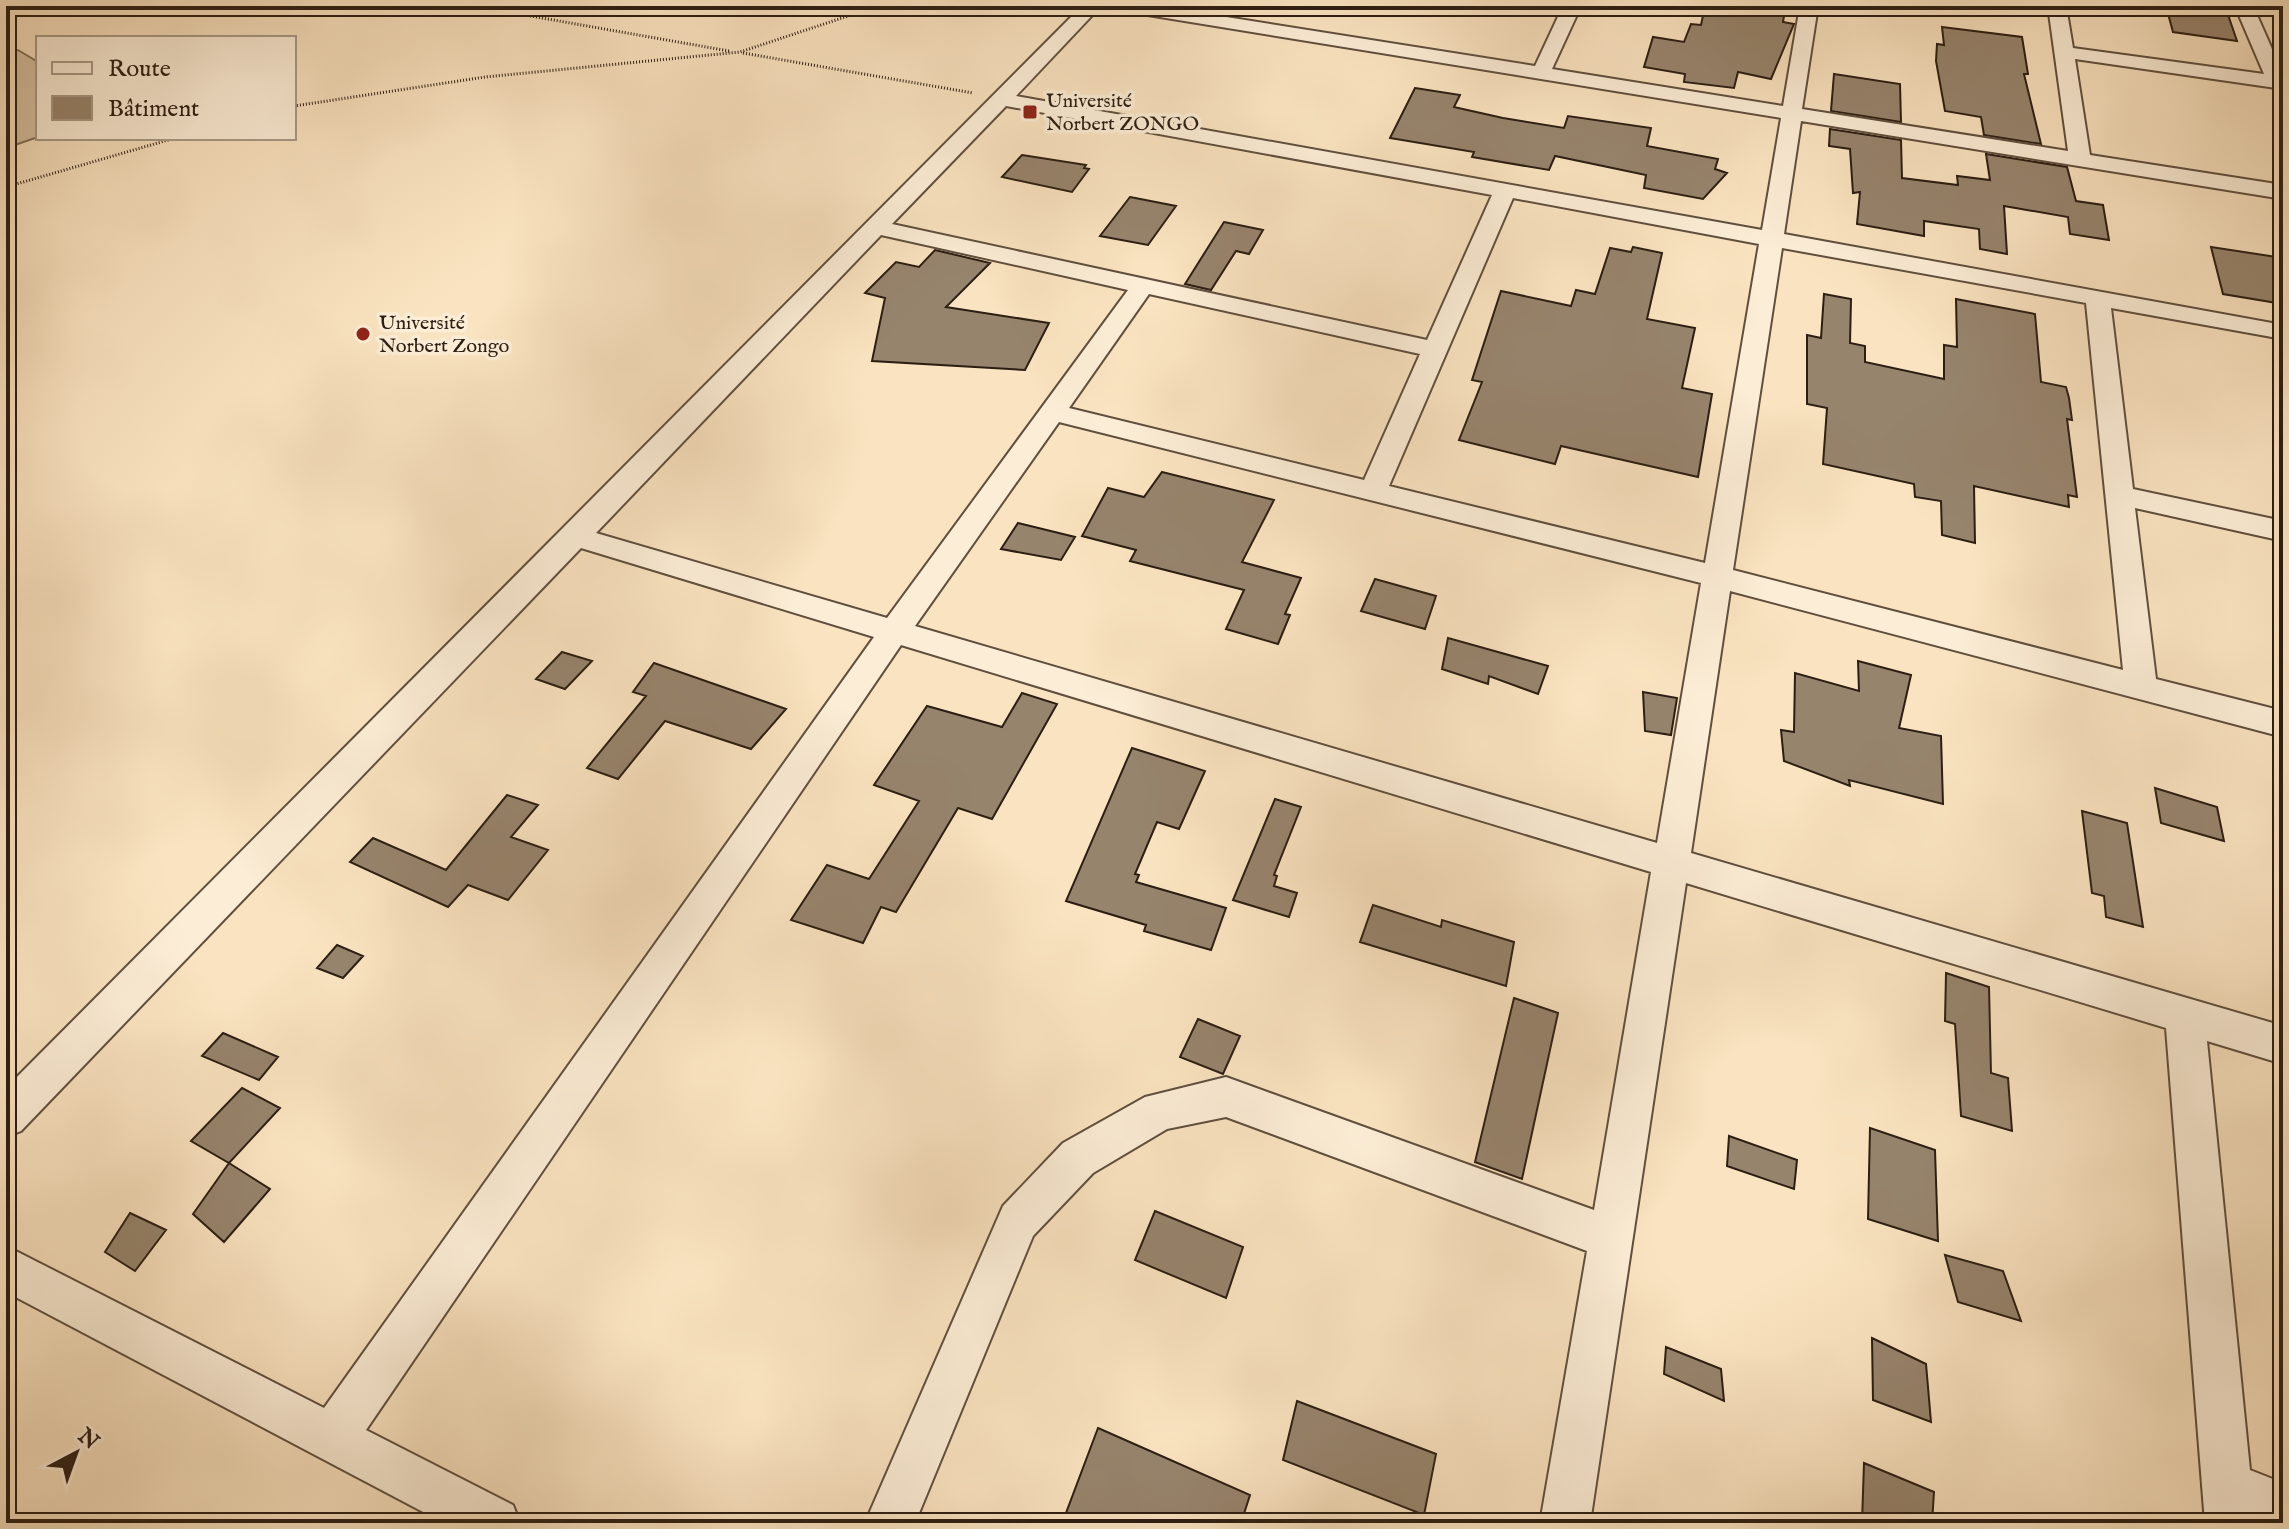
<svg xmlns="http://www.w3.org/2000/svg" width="2289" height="1529" font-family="'IM FELL English',serif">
  <rect width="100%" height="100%" fill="#fae3c0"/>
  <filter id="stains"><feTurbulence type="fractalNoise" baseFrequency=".0025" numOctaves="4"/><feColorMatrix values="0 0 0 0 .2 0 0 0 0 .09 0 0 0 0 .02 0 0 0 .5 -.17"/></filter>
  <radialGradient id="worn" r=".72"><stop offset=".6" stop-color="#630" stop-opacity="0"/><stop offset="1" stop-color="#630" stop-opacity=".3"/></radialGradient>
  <!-- green -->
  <path fill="#d7c2a3" stroke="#82705b" stroke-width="2" d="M18,50L38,62V137L6,148V54Z"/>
  <!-- building -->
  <path fill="#97846d" stroke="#2c1e13" stroke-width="2" d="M2166,6H2225L2237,41L2173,32Z
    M1744,10L1784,16L1783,22L1794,24L1771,79L1738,72L1734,88L1684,82L1685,74L1644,67L1653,37L1684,42L1691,24L1701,25L1704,11L1740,16Z
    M1942,27L2022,37L2028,74H2024L2041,144L1984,135L1981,117L1945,111L1936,61L1937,44L1944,45Z
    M1834,74L1900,84L1901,122L1831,111Z
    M1415,88L1460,95L1454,107L1503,118L1564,128L1568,116L1651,128L1647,146L1718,159L1715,169L1727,173L1703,199L1644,188L1646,175L1555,156L1549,170L1472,157L1474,152L1390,138Z
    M1830,129L1901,140L1902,178L1958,185L1957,176L1990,180L1986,154L2067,167L2076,201L2103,205L2109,240L2070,234L2068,217L2004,206L2007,254L1980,249L1979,229L1924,221V236L1857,224L1860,192L1853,193L1850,149L1829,146Z
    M1022,155L1086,165L1084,168L1089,169L1072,192L1002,177Z
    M1130,197L1176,206L1148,245L1100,236Z
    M1224,222L1263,230L1249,254L1236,251L1211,290L1185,284Z
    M1633,247L1662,253L1647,319L1695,328L1682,388L1712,394L1698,477L1561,446L1555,464L1459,440L1482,382L1472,380L1501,291L1571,306L1576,290L1595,294L1610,248L1631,252Z
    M2211,247L2283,258V304L2223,294Z
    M935,250L990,263L946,307L1049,323L1025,370L872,361L885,298L865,293L896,262L919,267Z
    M1824,294L1851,299L1850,343L1865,346V362L1944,379V345L1957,347L1956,299L2035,314L2041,382L2066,387L2069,398L2072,420L2067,419L2077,497L2068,495L2069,507L1974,486L1975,543L1942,535L1941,501L1915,497L1914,484L1823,464L1827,408L1807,404V335L1821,338Z
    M1162,472L1274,500L1242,562L1301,578L1285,614L1290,615L1278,644L1226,629L1244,590L1130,561L1136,550L1082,536L1108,488L1144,497Z
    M1018,523L1075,537L1061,560L1001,549Z
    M1375,579L1436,596L1425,629L1361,611Z
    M1448,638L1548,666L1538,694L1489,676L1488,684L1442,669Z
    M562,652L592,661L565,689L536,679Z
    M1858,661L1911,675L1899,728L1941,736L1943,804L1849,780L1850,786L1784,761L1781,730L1794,732L1795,673L1859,691Z
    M654,663L786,709L751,749L665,721L618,779L587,768L646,696L633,692Z
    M1643,692L1677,698L1671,735L1645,731Z
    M1022,693L1057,704L992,819L958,808L896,912L881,907L863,943L791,920L827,865L869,879L919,801L874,785L927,706L1002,727Z
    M1132,748L1205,771L1179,829L1157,822L1135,874L1139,875L1136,882L1226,908L1211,950L1144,931L1146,925L1066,901Z
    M2155,788L2217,807L2224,841L2161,823Z
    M507,795L538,805L511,837L548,850L508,900L468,885L448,907L350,862L373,838L446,870Z
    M1275,799L1301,807L1274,875L1277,876L1274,886L1297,893L1289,917L1233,900Z
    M2082,811L2127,823L2143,927L2106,917L2104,896L2092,893Z
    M1373,905L1441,927L1442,920L1514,942L1506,986L1360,942Z
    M337,945L363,956L343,978L317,968Z
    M1946,973L1989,987L1991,1073L2008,1078L2012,1131L1961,1116L1955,1024L1945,1021Z
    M1514,998L1558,1013L1522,1179L1475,1162Z
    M1198,1019L1240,1036L1223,1074L1180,1057Z
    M223,1033L278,1057L259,1080L202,1056Z
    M242,1088L280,1108L229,1163L191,1141Z
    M1870,1128L1935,1150L1938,1241L1868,1219Z
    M1729,1136L1797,1160L1794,1189L1727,1166Z
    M229,1163L270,1189L224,1242L193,1214Z
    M1155,1211L1243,1247L1226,1298L1135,1260Z
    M130,1213L166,1230L135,1271L105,1252Z
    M1945,1255L2003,1271L2021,1321L1958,1302Z
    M1872,1338L1926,1364L1931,1422L1873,1400Z
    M1666,1347L1721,1369L1724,1401L1664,1374Z
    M1297,1401L1436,1454L1424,1515L1283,1460Z
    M1098,1428L1250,1495L1241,1523H1087L1066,1513Z
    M1864,1463L1934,1492L1932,1523H1862Z"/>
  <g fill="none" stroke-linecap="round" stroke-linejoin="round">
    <defs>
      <path id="minor" d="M1082,6H1101L1016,96L1762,230L1781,118L1123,11L1114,6H1157L1535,66L1563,6H1581L1552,69L1783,106L1800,6H1818L1802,109L2068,151L2048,6H2066L2073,48L2264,74L2235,6H2253L2283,74V89L2075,59L2090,155L2283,185V199L1801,121L1784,234L2283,325V339L2111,308L2133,489L2283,521V541L2135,508L2156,679L2283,711V737L1730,591L1691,853L2283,1026V1064L2207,1041L2250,1470L2283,1483V1523H2205L2166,1028L1686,883L1590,1523H1540L1587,1251L1226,1117L1167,1129L1093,1173L1033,1236L915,1523H865L1003,1206L1063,1143L1145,1097L1226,1077L1594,1210L1651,872L901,645L366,1430L513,1505L520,1523H444L6,1292V1246L324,1408L874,637L581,548L21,1131L6,1137V1088ZM1006,106L1492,195L1427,340L892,224ZM1513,198L1759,244L1705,563L1389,486ZM881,235L1128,290L887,618L596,533ZM1782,248L2086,303L2123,670L1733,570ZM1149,294L1420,354L1364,480L1069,408ZM1059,422L1701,583L1657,843L915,626Z"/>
    </defs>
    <!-- minor casing -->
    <use href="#minor" stroke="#604f3e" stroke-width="4"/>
    <!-- path -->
    <path stroke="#2c1e13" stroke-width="3" stroke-dasharray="1 2" stroke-linecap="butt" d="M474,6L729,51
      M743,53L973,93
      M294,106L485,77L740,52L878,6
      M6,187L175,138"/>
    <!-- minor -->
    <use href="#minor" fill="#fcedd6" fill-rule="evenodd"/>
  </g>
  <!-- markers -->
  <g fill="#8f2418" stroke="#fcedd6" stroke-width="3">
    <rect x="1022" y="104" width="16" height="16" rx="4"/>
    <circle cx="363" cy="334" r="8"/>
  </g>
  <g text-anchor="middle" stroke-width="7" stroke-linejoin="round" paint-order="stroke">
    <!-- far-poi labels -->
    <g font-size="20" fill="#2c1e13" stroke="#fcedd6" text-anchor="start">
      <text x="1046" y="107">Université<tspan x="1046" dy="23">Norbert ZONGO</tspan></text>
      <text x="379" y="329">Université<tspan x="379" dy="23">Norbert Zongo</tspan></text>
    </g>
  </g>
  <!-- margin -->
  <rect width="2289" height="1529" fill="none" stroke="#fae3c0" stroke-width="32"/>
  <rect x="8" y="8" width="2273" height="1513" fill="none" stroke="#2c1e13" stroke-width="4"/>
  <rect x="16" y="16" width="2257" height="1497" fill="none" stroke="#2c1e13" stroke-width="2"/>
  <!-- legend -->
  <rect x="36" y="36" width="260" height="104" fill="#fcedd6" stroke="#a99a88" stroke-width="2"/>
  <rect x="52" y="62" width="40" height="12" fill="#fcedd6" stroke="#a99a88" stroke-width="2"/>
  <text x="108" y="76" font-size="24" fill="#2c1e13">Route</text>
  <rect x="52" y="96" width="40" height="24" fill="#97846d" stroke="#a99a88" stroke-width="2"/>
  <text x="108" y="116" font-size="24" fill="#2c1e13">Bâtiment</text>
  <!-- north arrow -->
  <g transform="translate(76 1453) rotate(41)" stroke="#fcedd6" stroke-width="6" paint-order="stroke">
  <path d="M0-6L14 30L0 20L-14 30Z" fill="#2c1e13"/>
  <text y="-12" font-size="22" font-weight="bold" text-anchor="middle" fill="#2c1e13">N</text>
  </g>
  <rect width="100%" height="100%" filter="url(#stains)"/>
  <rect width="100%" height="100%" fill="url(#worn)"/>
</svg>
